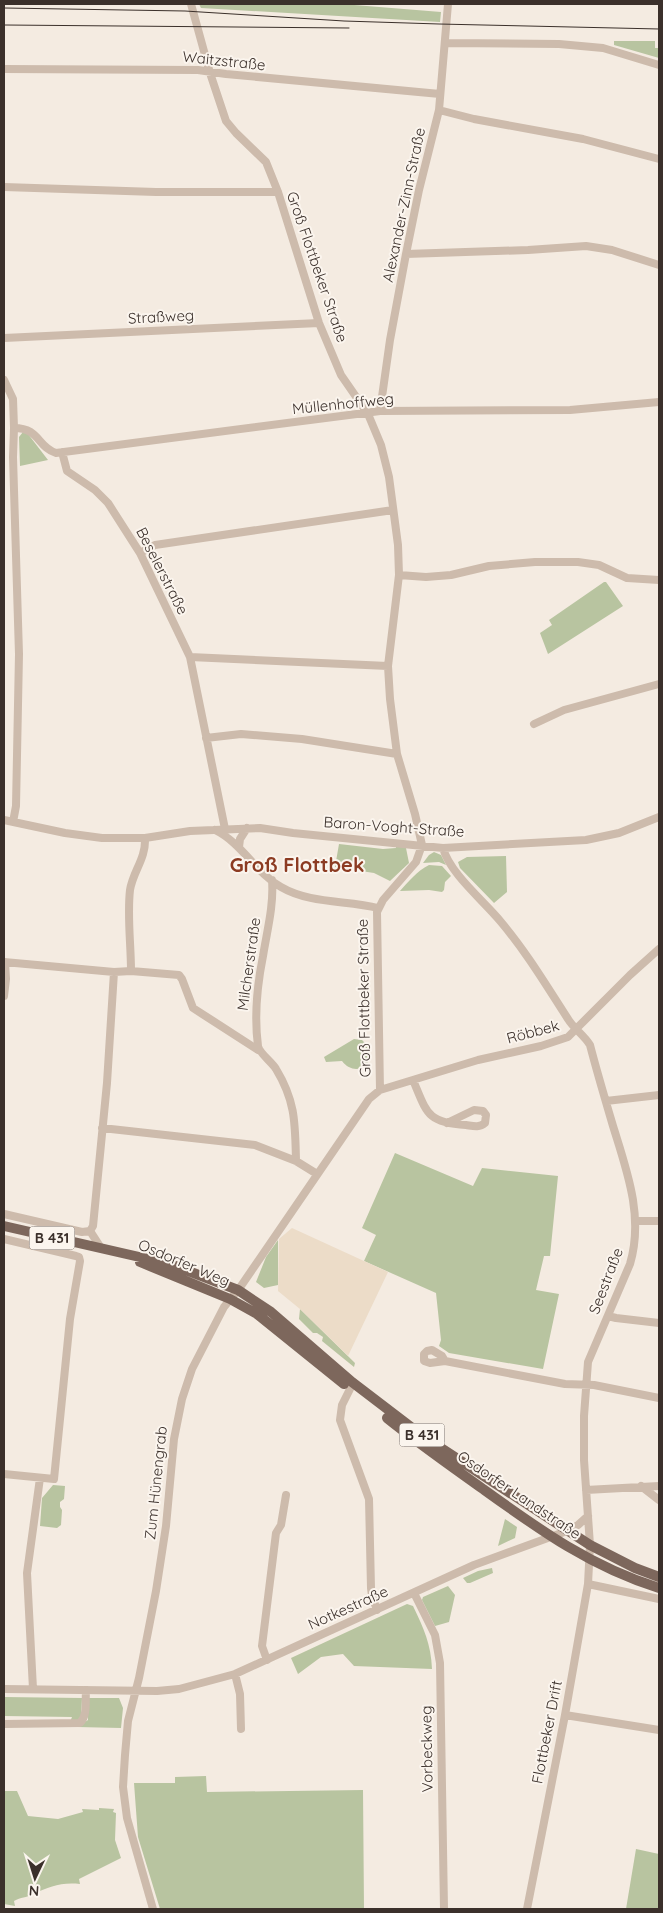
<svg xmlns="http://www.w3.org/2000/svg" width="663" height="1913" font-family="Quicksand,sans-serif">
  <rect width="100%" height="100%" fill="#f4ebe1"/>
  <!-- green -->
  <path fill="#b8c4a0" d="M199,4H342L441,12L440,22L201,8Z
    M614,41H655V48H659V58L614,45Z
    M23,432L28,434L48,460L20,466L19,437Z
    M604,582H606L623,606L548,654L540,633L552,625L549,620Z
    M339,844L383,849L396,848V846L406,848L409,863L390,881L374,873L335,867Z
    M434,852L441,855L446,865L439,862L423,863L429,855Z
    M506,856L507,892L494,903L460,868L458,862L467,857Z
    M429,865L442,866L451,876L445,882L444,890L442,892L429,890L400,891C408,882 417,871 429,865Z
    M354,1039L362,1040L369,1047C375,1067 354,1077 342,1061L326,1062L324,1057Z
    M395,1153L473,1186L482,1168L558,1176L550,1256H544L536,1290L559,1294L543,1369L449,1353L439,1346L441,1340L436,1293L364,1261L376,1235L362,1228Z
    M278,1240V1285L264,1288L256,1282L266,1257Z
    M300,1309L355,1363L354,1367L322,1341L323,1337L317,1333H313L299,1319Z
    M53,1485L65,1486L64,1499L60,1502V1507L62,1510L61,1525L57,1528L40,1526L42,1498Z
    M505,1519L517,1527L515,1538L498,1546Z
    M492,1568L493,1573L470,1583H467L463,1578L478,1571Z
    M448,1586L455,1595L449,1622L435,1626L422,1600L423,1597Z
    M407,1604L413,1606C424,1629 431,1644 432,1669L354,1666L343,1654L321,1657L298,1674L291,1658Z
    M4,1697L82,1698L81,1719L70,1722L72,1717L4,1716Z
    M88,1698H119L123,1708L121,1728L77,1727L88,1720Z
    M206,1776L207,1792L363,1790L364,1909H160L138,1837L134,1783H175V1777Z
    M4,1791H17L28,1816L58,1819L83,1812L82,1809L99,1810V1808L114,1809L113,1812L116,1813L115,1840L121,1858L79,1879L80,1884C60,1882 50,1887 33,1894C26,1898 21,1897 14,1901L15,1906L4,1904Z
    M636,1849L659,1854V1909H626Z"/>
  <!-- plaza -->
  <path fill="#ecdcc8" d="M292,1228L388,1272L348,1356L300,1309L278,1291L279,1239Z"/>
  <g fill="none" stroke-linecap="round" stroke-linejoin="round">
    <!-- minor -->
    <path stroke="#cdbbac" stroke-width="8" d="M191,4L210,73L226,121L236,133L266,162L278,192L319,323L341,375L368,414L381,445L389,477L398,545L399,575L388,666L390,699L397,754L415,814L422,845L416,862L383,900L377,912L380,1090
      M446,43L559,44L603,48L659,65
      M4,69L198,70L226,74L440,94
      M439,110L474,119L583,139L659,159
      M4,187L156,192H278
      M406,254L528,250L586,246L612,250L659,265
      M4,338L319,323
      M4,380L13,399L14,428C40,428 37,447 56,453L380,411L570,410L659,402
      M380,411L390,340L406,254L419,190L439,110L448,4
      M62,452L67,471L95,490L108,503L140,553L190,657L225,829
      M140,553L155,545L393,510
      M399,575L426,577L451,575L489,566L535,562H578L599,565L627,578L659,580
      M190,657L388,666
      M534,724L564,710L659,684
      M206,738L241,734L302,739L397,754
      M4,820L65,833L102,838H145L190,831L260,828L293,833L443,848L586,840L619,833L659,817
      M13,822L16,806L19,654L13,457L14,428
      M215,830C242,843 256,873 281,887C310,904 347,900 378,908
      M145,838C146,859 133,871 130,890C127,916 131,944 131,971L179,975L182,979L193,1008L258,1050
      M239,847L240,839L247,828
      M443,848C450,874 484,901 501,922C527,953 546,985 568,1019C574,1029 584,1035 590,1045C597,1072 605,1099 613,1126C627,1171 644,1217 630,1264L588,1362L584,1416V1460L590,1545L588,1584L565,1715L527,1909
      M272,880C274,905 267,931 263,956C257,986 254,1016 258,1046C259,1053 272,1062 276,1069C296,1102 295,1124 296,1161
      M4,962L114,972L131,971
      M4,996L6,979L5,962
      M413,1080C427,1113 427,1123 466,1125C473,1126 479,1128 485,1123L486,1115L483,1111L474,1110L447,1123
      M606,1101L659,1095
      M102,1128L255,1145L296,1161L317,1174
      M4,1214L82,1232L90,1231
      M636,1221H659
      M90,1231L93,1226L107,1083L114,972
      M90,1231L101,1248
      M4,1239L76,1256L79,1257L80,1261L70,1319L54,1479L4,1474
      M608,1316L616,1318L659,1323
      M432,1350L442,1356L445,1361L430,1363L424,1361V1354L427,1351Z
      M445,1361L565,1384L594,1385L659,1398
      M350,1389L342,1405L340,1420L369,1499L371,1588L372,1596L377,1610
      M641,1486L659,1500
      M586,1490L659,1486
      M588,1584L659,1599
      M414,1593L435,1635L440,1663L444,1909
      M267,1660L262,1646L276,1533L281,1525L286,1495
      M235,1674L240,1694L241,1729
      M4,1689L157,1691L179,1689L235,1674L474,1565L567,1531L578,1525L588,1516
      M33,1689L27,1573L40,1478
      M565,1715L659,1730
      M4,1724L80,1723C88,1715 85,1701 86,1690
      M153,1909L127,1818L123,1787L125,1755L128,1721L139,1678L156,1591L166,1526L174,1439L182,1399L192,1369L224,1307L241,1286L369,1099L380,1090L478,1060L541,1046L568,1037L630,975L659,949"/>
    <!-- major -->
    <path stroke="#7d675c" stroke-width="10" d="M4,1226L170,1264L238,1290L271,1312L352,1382L424,1437L590,1545L635,1568L659,1577
      M140,1262L230,1299L257,1314L344,1384
      M387,1418C418,1443 451,1466 483,1489C540,1530 591,1567 659,1588"/>
    <!-- tram -->
    <path stroke="#3b302b" stroke-width="1" d="M4,8L185,11L344,21L439,24L659,29
      M4,25L349,28"/>
  </g>
  <g text-anchor="middle" stroke-width="4" stroke-linejoin="round" paint-order="stroke">
    <!-- shield labels -->
    <g fill="#fbf5ee" stroke="#756b66" stroke-width="1">
      <rect x="29.5" y="1226.5" width="45" height="23" rx="4"/>
      <rect x="399.5" y="1423.5" width="45" height="23" rx="4"/>
    </g>
    <g font-size="14" font-weight="bold" fill="#3b302b">
      <text x="52" y="1243">B 431</text>
      <text x="422" y="1440">B 431</text>
    </g>
    <!-- street labels -->
    <g font-size="15" fill="#3b302b" stroke="#fbf5ee">
      <text transform="translate(224 61) rotate(6)" y="5">Waitzstraße</text>
      <text transform="translate(404 205) rotate(-78)" y="5">Alexander-Zinn-Straße</text>
      <text transform="translate(317 267) rotate(71)" y="5">Groß Flottbeker Straße</text>
      <text transform="translate(161 317) rotate(-3)" y="5">Straßweg</text>
      <text transform="translate(343 404) rotate(-6)" y="5">Müllenhoffweg</text>
      <text transform="translate(162 571) rotate(63)" y="5">Beselerstraße</text>
      <text transform="translate(394 827) rotate(4)" y="5">Baron-Voght-Straße</text>
      <text transform="translate(249 964) rotate(-82)" y="5">Milcherstraße</text>
      <text transform="translate(364 998) rotate(-91)" y="5">Groß Flottbeker Straße</text>
      <text transform="translate(533 1032) rotate(-15)" y="5">Röbbek</text>
      <text transform="translate(184 1263) rotate(23)" y="5">Osdorfer Weg</text>
      <text transform="translate(606 1281) rotate(-69)" y="5">Seestraße</text>
      <text transform="translate(156 1483) rotate(-84)" y="5">Zum Hünengrab</text>
      <text transform="translate(519 1495) rotate(34)" y="5">Osdorfer Landstraße</text>
      <text transform="translate(348 1608) rotate(-24)" y="5">Notkestraße</text>
      <text transform="translate(547 1732) rotate(-79)" y="5">Flottbeker Drift</text>
      <text transform="translate(427 1749) rotate(-91)" y="5">Vorbeckweg</text>
    </g>
    <!-- district labels -->
    <g font-size="20" font-weight="bold" fill="#8c3b22" stroke="#fbf5ee">
      <text x="297" y="872">Groß Flottbek</text>
    </g>
  </g>
  <!-- border -->
  <rect width="663" height="1913" fill="none" stroke="#3b302b" stroke-width="10"/>
  <!-- north arrow -->
  <g transform="translate(35 1878) rotate(184)" stroke="#fbf5ee" stroke-width="4" paint-order="stroke">
  <path d="M0-4L9 19L0 12L-9 19Z" fill="#3b302b"/>
  <text y="-8" font-size="14" font-weight="bold" text-anchor="middle" fill="#3b302b">N</text>
  </g>
</svg>
